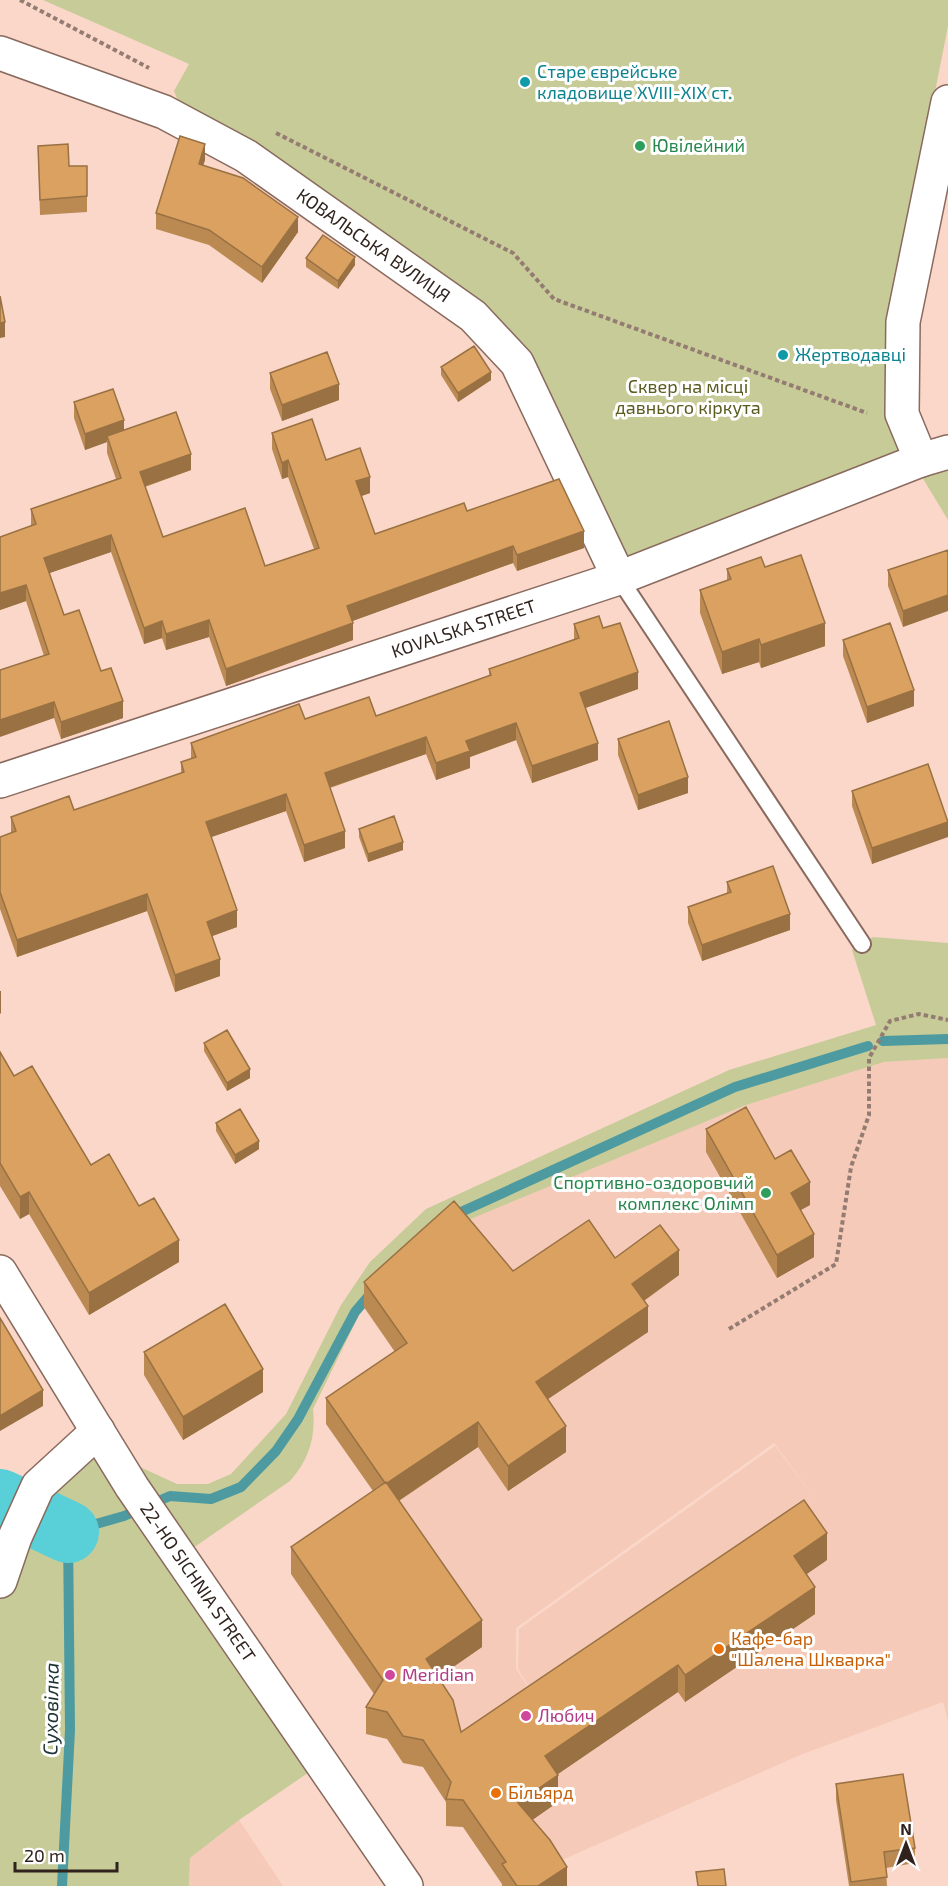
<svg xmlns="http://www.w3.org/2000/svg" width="948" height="1886" font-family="'Exo 2',sans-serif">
  <rect width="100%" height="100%" fill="#fbd7c9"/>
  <!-- built -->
  <path fill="#f5cab9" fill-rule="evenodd" d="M948,1058V1721L943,1702L800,1755L503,1886L463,1827L445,1826L451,1809L429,1777L426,1686L482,1647L386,1509L478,1447L508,1491L566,1451L407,1369L363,1307L454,1226L746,1105L884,1062ZM774,1443L822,1508L775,1446L519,1629L518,1669L537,1701L516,1669V1628Z
    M304,1775L239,1820L283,1886H189L190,1858L239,1820Z"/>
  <!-- green -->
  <path fill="#c7cb98" d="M43,0H948V26L892,310L906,457L621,567L522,361L184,116L174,91L189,64Z
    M948,470V520L922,477Z
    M873,937L948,943V1058L884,1062L746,1105L454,1226L363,1307L313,1409C316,1437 309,1460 290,1481L180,1557L321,1764L239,1820L190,1858L189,1886H0V1581L15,1537L98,1431L138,1466L177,1484H208L231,1474L286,1414L341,1305L370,1262L426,1209L729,1070L876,1025L852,950Z"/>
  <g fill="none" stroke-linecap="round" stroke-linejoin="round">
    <!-- stream -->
    <path stroke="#4d9ba0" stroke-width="10" d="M883,1041L948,1039
      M450,1217L735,1087L868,1046
      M62,1886L70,1730L68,1532L124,1516L170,1496L211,1499L241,1487L276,1451L298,1419L355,1312L372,1292"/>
    <!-- river -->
    <path stroke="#59cfd8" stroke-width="62" d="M0,1500L68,1532"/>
    <defs>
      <path id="service" d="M619,578L862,944"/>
      <g id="minor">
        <path id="s1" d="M0,53L164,112L246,156L473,316L517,363L619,578"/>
        <path d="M921,460L902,414L903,322L948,102"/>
        <path id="s2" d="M0,781L619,578L921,460L948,452"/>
        <path d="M0,1581L15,1537L38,1486L98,1431"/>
      </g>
      <g id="secondary">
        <path id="s3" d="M0,1272L132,1487L406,1886"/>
      </g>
    </defs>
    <!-- service casing -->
    <use href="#service" stroke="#896a5e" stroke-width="20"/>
    <!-- minor casing -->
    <use href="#minor" stroke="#896a5e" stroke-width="36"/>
    <!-- secondary casing -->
    <use href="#secondary" stroke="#896a5e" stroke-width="36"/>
    <!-- path -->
    <path stroke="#947c72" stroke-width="4" stroke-dasharray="4.5 3" stroke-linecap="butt" d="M20,0L149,68
      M276,133L513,253L554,299L867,413
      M729,1329L836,1264L851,1167L869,1115V1058L890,1021L919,1014L948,1020"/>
    <!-- service -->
    <use href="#service" stroke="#fff" stroke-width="16"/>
    <!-- minor -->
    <use href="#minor" stroke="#fff" stroke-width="33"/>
    <!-- secondary -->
    <use href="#secondary" stroke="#fff" stroke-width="33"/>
  </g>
  <!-- wall -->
  <path fill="#bb8a53" d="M38,146L69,166H87V212L40,215Z
    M205,160L203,165L298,232L262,283L209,245L156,229V213Z
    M306,258L355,265L338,289L306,267Z
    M441,367L491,380L458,402L441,375Z
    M270,373L339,400L282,421L270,389Z
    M74,402L124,430L191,470L145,487L163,537L265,566L314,549L288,477L282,479L272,449V433L326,460L370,493L361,496L375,534L467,511L584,548L517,571L513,563L352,621L353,640L226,686L209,637L166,650L162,638L144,644L111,552L49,573L64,615L101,671L123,718L61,739L54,718L44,656L26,601L0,610L31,526V509L116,479L107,453V442L85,450L74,418Z
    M948,550L903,627L888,586V570Z
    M765,567L825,646L761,668L759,662L722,674L700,613V590L727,581V569Z
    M574,624L603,628L638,689L585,708L598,760L532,783L516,740L470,757V768L436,780L426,754L330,788L345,848L304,862L286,811L211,837L237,927L212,936L220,976L175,992L147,911L17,957L0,909V837L11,833V817L74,810L181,773V762L191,759V743L305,719L376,716L489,676V669L574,639Z
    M843,640L914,706L867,723L843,656Z
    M618,739L688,793L638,810L618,755Z
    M852,791L948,820L872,864L852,806Z
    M359,829L403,850L368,862L359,837Z
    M727,882L790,930L702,961L688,923V907L727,893Z
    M204,1043L250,1078L227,1091L204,1051Z
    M0,1052L14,1076L91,1165L139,1206L179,1262L89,1315L29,1214L20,1219L0,1186Z
    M216,1123L259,1149L235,1164L216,1131Z
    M706,1129L775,1159L810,1205L801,1210L814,1257L777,1278L706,1152Z
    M615,1258L679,1275L644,1301L648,1332L548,1399L566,1452L508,1491L478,1447L399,1501L482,1647L438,1677L461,1732L827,1560L806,1574L815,1614L685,1702L678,1692L557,1774L558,1802L532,1820L567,1886H502V1884L463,1827L446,1826V1802L423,1767L403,1763L387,1739L366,1734V1707L374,1694L291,1574V1547L373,1491L326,1424V1398L395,1352L364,1307V1282L513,1271Z
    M144,1352L263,1392L183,1440L144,1375Z
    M836,1784L915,1848V1863L886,1868L887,1886H849L836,1800Z"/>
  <!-- shaded-wall -->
  <path fill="#997143" d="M205,144V160L199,179V164Z
    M298,217V232L262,283V267Z
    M355,257V265L338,289V281Z
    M5,322V337L0,338V323Z
    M491,372V380L458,402V393Z
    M339,384V400L282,421V405Z
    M124,420V436H107V442L85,450V434Z
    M191,454V470L140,488V472Z
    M288,460V477L282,479V463Z
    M370,477V493L356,498V481Z
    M584,531V548L517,571V555Z
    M111,535V552L44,575V558Z
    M513,546V563L347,623V606Z
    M26,585V601L0,610V593Z
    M948,595V611L903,627V611Z
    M209,620V637L166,650V634Z
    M162,621V638L144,644V628Z
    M353,623V640L226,686V669Z
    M825,623V646L761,668V645Z
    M759,639V662L722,674V652Z
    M638,672V689L580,710V693Z
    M914,690V706L867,723V707Z
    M123,701V718L61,739V722Z
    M54,702V718L0,737V720Z
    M516,723V740L470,757V768L436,780V763L466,741Z
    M426,737V754L325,789V773Z
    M598,743V760L532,783V766Z
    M688,777V793L638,810V795Z
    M286,794V811L206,839V822Z
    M948,822V837L872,864V848Z
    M345,831V848L304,862V845Z
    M403,842V850L368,862V854Z
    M147,894V911L17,957V940Z
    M237,910V927L207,938V922Z
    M790,914V930L702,961V945Z
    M220,959V976L175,992V975Z
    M0,991H1V1013L0,1014Z
    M250,1069V1078L227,1091V1083Z
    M259,1141V1149L235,1164V1155Z
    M810,1182V1205L791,1215V1193Z
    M29,1192V1214L20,1219V1197Z
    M814,1234V1257L777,1278V1255Z
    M179,1240V1262L89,1315V1293Z
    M679,1250V1275L632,1309V1284Z
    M648,1306V1332L536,1407V1382Z
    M263,1369V1392L183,1440V1417Z
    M43,1390V1406L0,1431V1416Z
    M478,1422V1447L386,1509V1484Z
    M566,1426V1452L508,1491V1466Z
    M827,1533V1560L794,1583V1556Z
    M815,1587V1614L685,1702V1675Z
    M482,1620V1647L426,1686V1659Z
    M678,1665V1692L545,1783V1756Z
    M558,1775V1802L518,1830V1803Z
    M567,1867V1886H538Z"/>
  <!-- building -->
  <path fill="#daa160" stroke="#997143" stroke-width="1.5" d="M180,136L205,144L199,164L243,178L298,217L262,267L209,230L156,213Z
    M68,144L69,166H87V196L40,200L38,146Z
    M323,235L355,257L338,281L306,258Z
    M0,296L5,322L0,323Z
    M474,346L491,372L458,393L441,367Z
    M327,352L339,384L282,405L270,373Z
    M113,389L124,420L85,434L74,402Z
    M176,412L191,454L140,472L163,537L245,508L265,566L319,548L288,460L282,463L272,433L312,419L326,460L360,448L370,477L356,481L375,534L464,503L467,511L559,479L584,531L517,555L513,546L347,606L353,623L226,669L209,620L166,634L162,621L144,628L111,535L44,558L64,615L79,610L101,671L111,668L123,701L61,722L54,702L0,720V670L49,654L26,585L0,593V537L36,524L31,509L121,478L107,436Z
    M948,550V595L903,611L888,570Z
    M801,555L825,623L761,645L759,639L722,652L700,590L731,579L727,569L761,557L765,567Z
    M599,616L603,628L620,623L638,672L580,693L598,743L532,766L516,723L466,741L470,751L436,763L426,737L325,773L345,831L304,845L286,794L206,822L237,910L207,922L220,959L175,975L147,894L17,940L0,892V837L16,831L11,817L69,796L74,810L184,772L181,762L196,757L191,743L299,704L305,719L369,697L376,716L491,675L489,669L579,638L574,624Z
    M890,623L914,690L867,707L843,640Z
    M669,721L688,777L638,795L618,739Z
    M928,764L948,822L872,848L852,791Z
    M394,816L403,842L368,854L359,829Z
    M773,866L790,914L702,945L688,907L731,892L727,882Z
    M227,1030L250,1069L227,1083L204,1043Z
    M0,1052L14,1076L32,1066L91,1165L109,1154L139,1206L154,1198L179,1240L89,1293L29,1192L20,1197L0,1163Z
    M746,1107L775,1159L791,1150L810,1182L791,1193L814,1234L777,1255L706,1129Z
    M240,1109L259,1141L235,1155L216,1123Z
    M454,1201L513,1271L589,1220L615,1258L660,1225L679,1250L632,1284L648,1306L536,1382L566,1426L508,1466L478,1422L387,1483L386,1482L385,1483L326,1398L407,1343L364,1282Z
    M225,1304L263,1369L183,1417L144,1352Z
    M0,1318L43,1390L0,1416Z
    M386,1482L482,1620L426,1659L453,1700L461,1732L804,1500L827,1533L794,1556L815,1587L685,1675L678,1665L545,1756L558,1775L518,1803L550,1840L567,1867L538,1886H517L502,1864L506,1862L463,1800L446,1799L451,1782L423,1740L403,1736L387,1712L366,1707L383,1680L291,1547Z
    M903,1774L915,1848L884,1852L887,1877L851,1882L836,1784Z
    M724,1869L726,1886H698L696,1872Z"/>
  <!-- markers -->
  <g fill="#0f9aa8" stroke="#fff" stroke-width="2">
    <circle cx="525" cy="82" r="6"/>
    <circle cx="783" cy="355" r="6"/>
  </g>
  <g fill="#2e9e5b" stroke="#fff" stroke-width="2">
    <circle cx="640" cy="146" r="6"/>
    <circle cx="766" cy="1193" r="6"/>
  </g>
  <g fill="#e8710a" stroke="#fff" stroke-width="2">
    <circle cx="719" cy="1649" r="6"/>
    <circle cx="496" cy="1793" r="6"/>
  </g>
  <g fill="#d1479c" stroke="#fff" stroke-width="2">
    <circle cx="390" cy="1675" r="6"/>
    <circle cx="526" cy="1716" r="6"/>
  </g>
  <g text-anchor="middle" stroke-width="6" stroke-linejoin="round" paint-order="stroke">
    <!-- culture labels -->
    <g font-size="18" fill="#0d838f" stroke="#fff" text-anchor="start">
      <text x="537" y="78">Старе єврейське<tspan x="537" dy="21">кладовище XVIII-XIX ст.</tspan></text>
      <text x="795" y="361">Жертводавці</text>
    </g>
    <!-- leisure labels -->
    <g font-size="18" fill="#27864d" stroke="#fff" text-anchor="start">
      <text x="652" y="152">Ювілейний</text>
      <text x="754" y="1189" text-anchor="end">Спортивно-оздоровчий<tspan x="754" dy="21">комплекс Олімп</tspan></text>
    </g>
    <!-- street labels -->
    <g font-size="18" fill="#30231d" stroke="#fff">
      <text dy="6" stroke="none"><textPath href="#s1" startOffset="423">КОВАЛЬСЬКА ВУЛИЦЯ</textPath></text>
      <text dy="6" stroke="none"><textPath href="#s2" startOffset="488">KOVALSKA STREET</textPath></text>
      <text dy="6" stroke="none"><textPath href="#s3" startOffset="368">22-HO SICHNIA STREET</textPath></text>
    </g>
    <!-- park labels -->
    <g font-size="18" fill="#595b1f" stroke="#fff">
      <text x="688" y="393">Сквер на місці<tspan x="688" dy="21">давнього кіркута</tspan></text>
    </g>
    <!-- food labels -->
    <g font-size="18" fill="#c56008" stroke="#fff" text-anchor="start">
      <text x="731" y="1645">Кафе-бар<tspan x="731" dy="21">"Шалена Шкварка"</tspan></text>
      <text x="508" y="1799">Більярд</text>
    </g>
    <!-- hotel labels -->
    <g font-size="18" fill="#b23c85" stroke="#fff" text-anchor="start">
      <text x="402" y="1681">Meridian</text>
      <text x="538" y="1722">Любич</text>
    </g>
    <!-- water labels -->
    <g font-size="20" font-style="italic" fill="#1e3335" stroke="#fff">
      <text transform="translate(51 1709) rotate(-89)" y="7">Суховілка</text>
    </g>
  </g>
  <!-- north arrow -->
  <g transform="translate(906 1844)" stroke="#ffffff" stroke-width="4.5" paint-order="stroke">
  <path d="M0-4.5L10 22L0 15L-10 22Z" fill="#30231d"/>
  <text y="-9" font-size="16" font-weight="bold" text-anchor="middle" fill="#30231d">N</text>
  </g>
  <!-- scale -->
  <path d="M15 1862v9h102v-9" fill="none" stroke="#30231d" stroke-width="3"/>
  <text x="24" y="1862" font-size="18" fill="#30231d" stroke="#ffffff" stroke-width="4.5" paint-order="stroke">20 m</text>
</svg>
